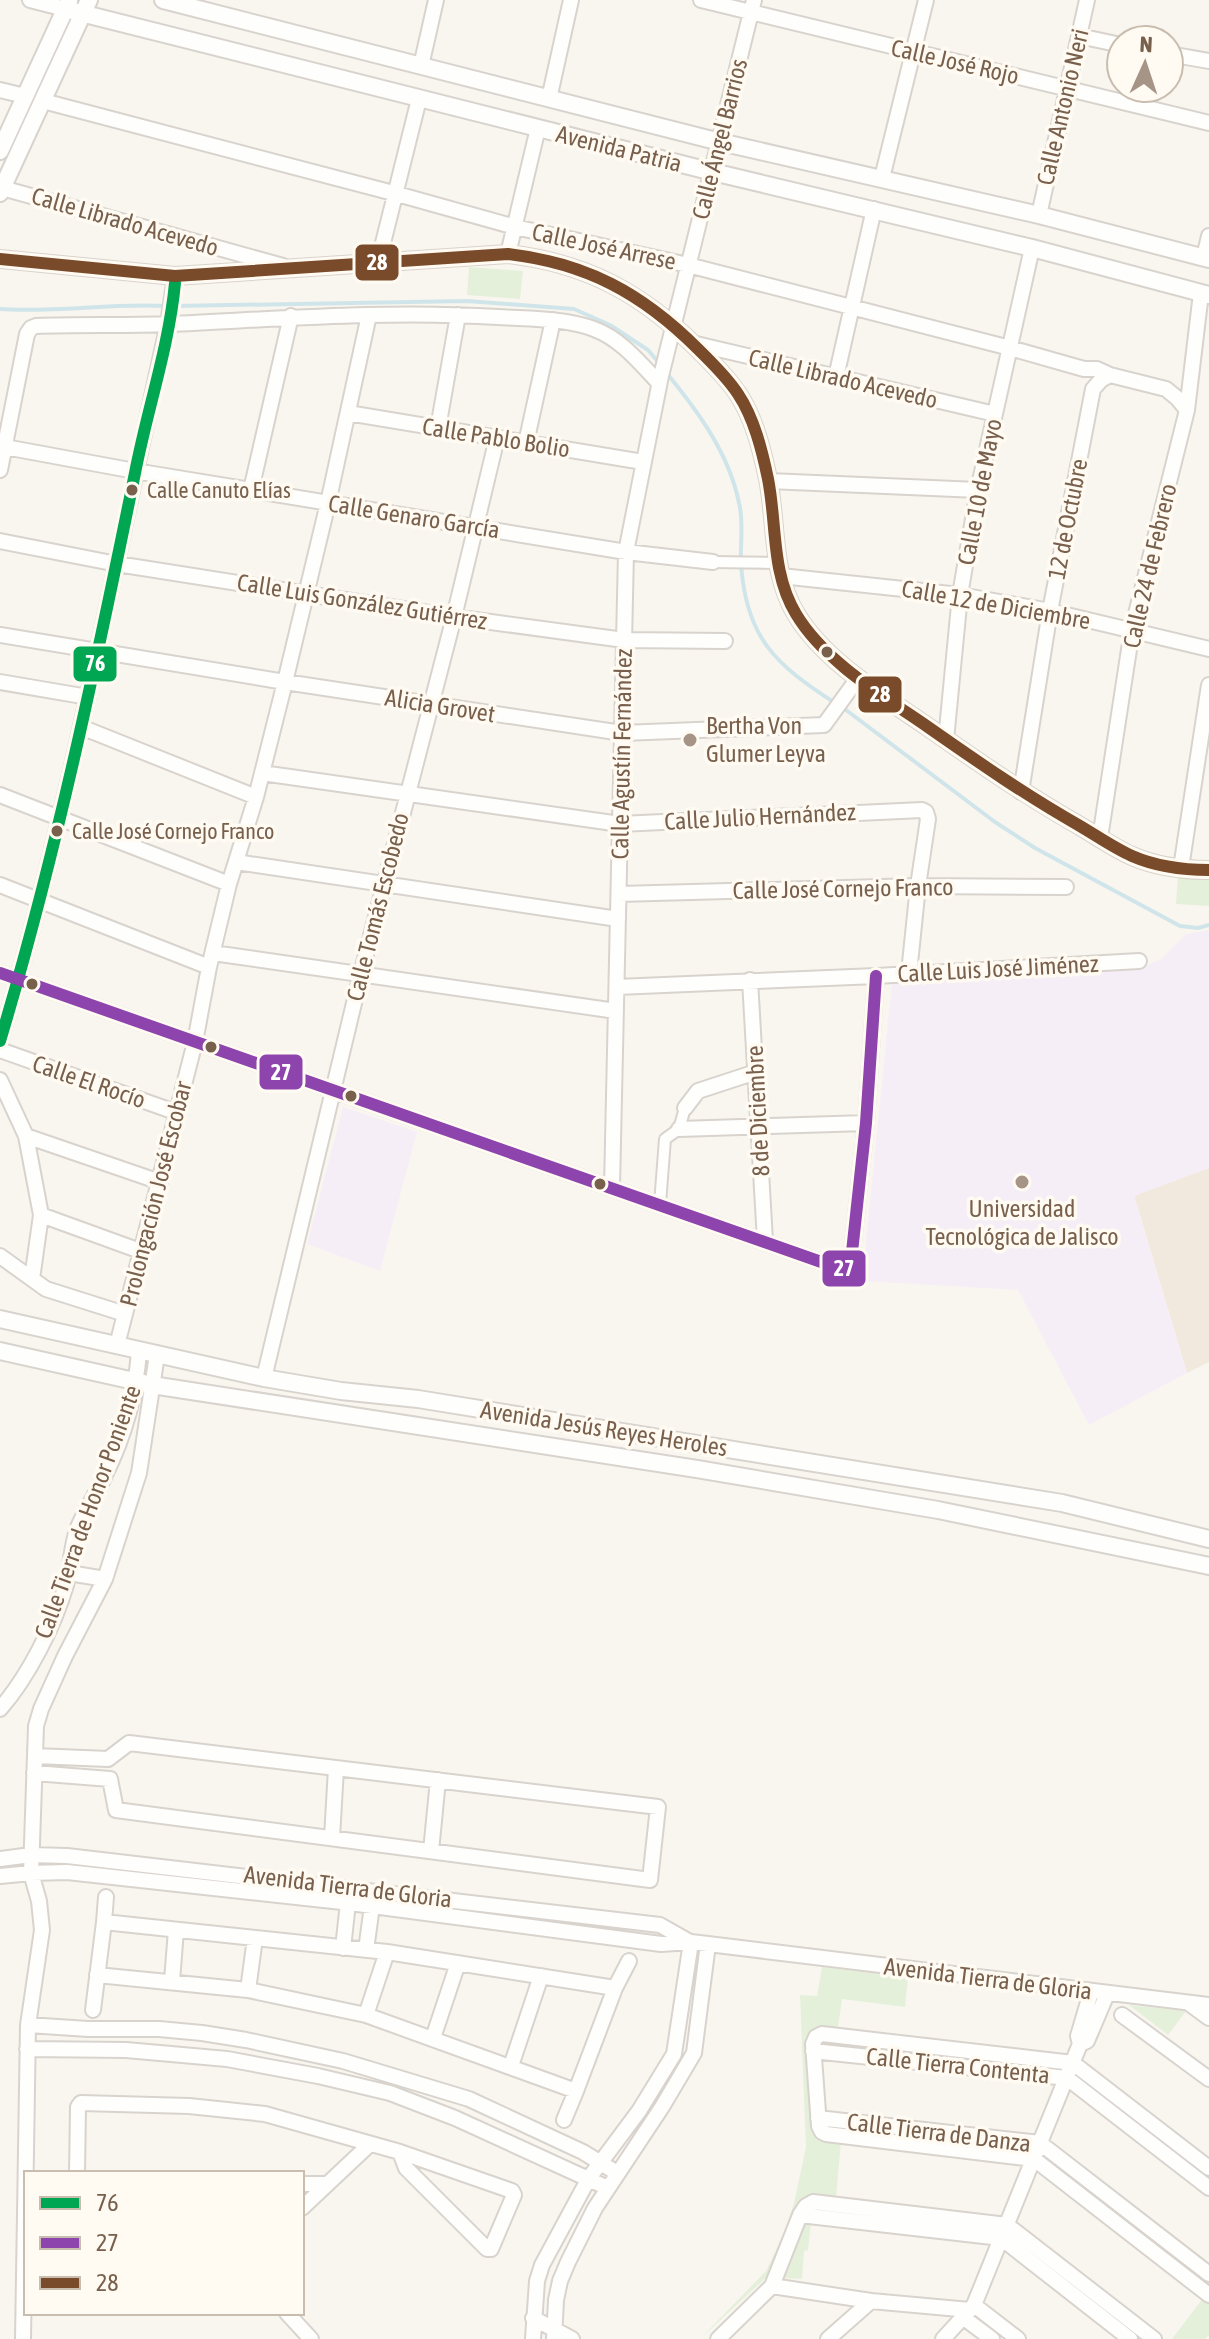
<svg xmlns="http://www.w3.org/2000/svg" width="1209" height="2339" font-family="'Asap Condensed',sans-serif">
  <rect width="100%" height="100%" fill="#f9f6f0"/>
  <!-- residential -->
  <path fill="#f1e9de" d="M1209,1168V1362L1187,1373L1134,1195Z"/>
  <!-- education -->
  <path fill="#f6eef6" d="M1209,930V1168L1134,1196L1187,1373L1089,1425L1018,1290L862,1281L892,983L1137,970L1161,959L1186,934Z
    M343,1107L417,1132L380,1271L307,1244Z"/>
  <!-- green -->
  <path fill="#e5f0db" d="M469,267L523,271L520,299L467,295Z
    M1178,875L1209,878V906L1176,904Z
    M822,1967L908,1977L905,2007L842,1999L838,2028L818,2027L812,2030L806,2041L812,2128L818,2137L841,2141L836,2199L816,2196L773,2271L700,2339L766,2271L786,2229L794,2203L806,2147L800,1995L817,1996Z
    M1129,2005L1186,2011L1168,2035Z
    M1085,2080L1209,2174V2181L1084,2084Z
    M1052,2160L1209,2281V2288L1049,2162Z
    M804,2223H811L808,2250L804,2251L802,2279L782,2278Z
    M1203,2298L1209,2303V2335L1205,2339H1172Z"/>
  <g fill="none" stroke-linecap="round" stroke-linejoin="round">
    <!-- stream -->
    <path stroke="#d0e5ea" stroke-width="4" d="M174,306L467,301L574,309L610,325L648,350L660,364
      M0,309C55,313 110,303 165,306
      M665,371C697,410 729,453 739,503C744,522 740,544 741,564C746,638 775,664 835,703
      M842,707L995,822L1035,848L1180,926L1198,928L1209,925"/>
    <defs>
      <path id="pedestrian" d="M713,562L778,563
        M660,1204L665,1139L679,1129L685,1108"/>
      <path id="minor" d="M30,0L65,9
        M701,0L1209,123
        M1079,36L1121,45
        M1169,54L1209,61
        M421,66L436,0
        M0,90L25,96
        M549,99L571,0
        M43,101L397,194L515,227L688,265L1010,348L1084,369H1097L1110,375L1166,389L1177,398L1187,410
        M882,178L926,0
        M2,188L283,266
        M1039,215L1087,0
        M508,254L538,128
        M1204,257L1209,236
        M378,263L419,99
        M692,343L995,414
        M836,377L874,209
        M348,413L643,462
        M438,428L458,315
        M526,443L553,320
        M5,447L135,471L626,552L713,562
        M0,470L27,334L31,328L36,326C80,324 125,326 169,324C279,319 388,310 498,317C529,319 565,318 594,329C621,339 640,363 659,383
        M769,481L978,490
        M251,490L291,316
        M0,541L117,564L454,617L624,640L725,641
        M781,576L960,595L1050,611L1209,649
        M0,635L285,682L622,733L824,725L858,678
        M0,682L88,697
        M81,727L256,797
        M946,740L960,595L978,490L1032,248
        M262,773L620,824L922,810L926,812L928,819L918,886L909,973
        M1021,792L1050,611L1093,389L1101,380L1110,375
        M0,795L229,884
        M1100,838L1132,630L1187,410L1201,293
        M236,862L618,919
        M1181,868L1209,685
        M0,885L209,967
        M619,894L918,886L1066,887
        M213,953L616,1011
        M0,973L841,1269L848,1268L851,1261L866,1123L876,976
        M750,980L765,1241
        M617,987L876,976L1139,961
        M0,1041C71,806 114,564 168,324L175,276
        M0,1050L178,1113
        M0,1080L26,1136L41,1215L32,1279
        M685,1108L698,1091L756,1072
        M679,1129L866,1123
        M26,1136L160,1182
        M612,1187L626,552L661,376L754,0
        M41,1215L143,1252
        M0,1256L46,1289L125,1314
        M117,1345L195,1042L209,967L229,884L256,797L285,682L328,503L369,315
        M264,1378L361,974L454,617L497,438
        M69,1573L105,1579
        M0,1709C28,1677 54,1626 66,1585C71,1567 71,1548 77,1530C84,1511 97,1494 105,1475C124,1437 136,1393 139,1351
        M34,1773L110,1779L116,1810L650,1880L658,1807L129,1743L108,1759L35,1756
        M332,1838L336,1768
        M431,1851L438,1780
        M0,1859L31,1855L67,1856L660,1925L690,1942
        M0,1876L31,1873L67,1872L342,1902L661,1944L691,1942L708,1944L1209,2005
        M104,1922L106,1897
        M343,1948L348,1903
        M366,1950L372,1906
        M97,1975L248,1990L366,2015L576,2091L615,1988L629,1961
        M172,1981L176,1930
        M248,1990L255,1938
        M1190,2004L1209,2018
        M93,2010L104,1922L387,1952L615,1988
        M366,2015L387,1952
        M1122,2015L1209,2079
        M28,2025L88,2029H159L202,2033L246,2040L343,2061L469,2099L583,2152L617,2173
        M433,2038L458,1963
        M1080,2044L1078,2036L1091,1992
        M27,2049L126,2050L227,2059L318,2076L390,2093L455,2118L608,2188
        M813,2051L1067,2078L1209,2188
        M511,2066L541,1976
        M818,2118L1040,2143L1209,2274
        M564,2120L576,2091
        M1209,2168L1073,2063L822,2034L816,2037L813,2044L819,2126L822,2132L826,2134L1034,2159L1209,2295
        M77,2173L78,2107L81,2103L189,2106L265,2114L400,2152L512,2191L514,2195L491,2249H487L406,2168L400,2152
        M302,2184H327
        M302,2208L370,2144
        M800,2215L1001,2238L1130,2339
        M772,2286L871,2301L970,2310
        M974,2305L1018,2339
        M287,2313L311,2339
        M533,2318L572,2339
        M964,2318L992,2339
        M23,2339L28,2025L42,1930L39,1901L31,1873L36,1726L41,1709L65,1656L105,1579L139,1473L157,1355
        M533,2339L537,2281L542,2265L589,2178L639,2111L674,2054L691,1942
        M554,2339L556,2300L560,2281L568,2262L595,2208L662,2107L694,2053L708,1944
        M718,2339L772,2286L800,2215L806,2206L813,2202L1007,2225L1154,2339
        M828,2339L871,2301
        M943,2339L974,2305L1080,2044L1087,2041L1107,1994"/>
      <path id="tertiary" d="M163,0L720,142L1039,215L1209,259
        M65,9L713,172L1032,248L1209,295
        M0,151L69,1
        M0,193L89,0
        M0,259L175,276L508,254C586,263 642,293 698,349C712,363 727,377 738,394C754,418 762,450 768,479C777,524 771,573 796,614C824,661 883,696 928,727C978,762 1027,796 1080,826C1097,836 1114,848 1132,856C1155,866 1184,870 1209,870
        M0,1319L264,1378L341,1391L418,1399L1062,1503L1209,1539
        M0,1351L152,1385L697,1469L938,1510L1209,1566"/>
    </defs>
    <!-- pedestrian casing -->
    <use href="#pedestrian" stroke="#d9d3cd" stroke-width="14"/>
    <!-- minor casing -->
    <use href="#minor" stroke="#d9d3cd" stroke-width="18"/>
    <!-- tertiary casing -->
    <use href="#tertiary" stroke="#d9d3cd" stroke-width="20"/>
    <!-- pedestrian -->
    <use href="#pedestrian" stroke="#fefefd" stroke-width="10"/>
    <!-- minor -->
    <use href="#minor" stroke="#fefefd" stroke-width="14"/>
    <!-- tertiary -->
    <use href="#tertiary" stroke="#fefefd" stroke-width="16"/>
    <defs>
      <path id="bus-1" d="M0,1041C56,855 96,664 135,473C147,410 169,347 175,283"/>
      <path id="bus-2" d="M0,973L841,1269L848,1268L851,1261L866,1123L876,976"/>
      <path id="bus-3" d="M0,259L175,276L508,254C586,263 642,293 698,349C712,363 727,377 738,394C754,418 762,450 768,479C777,524 771,573 796,614C824,661 883,696 928,727C978,762 1027,796 1080,826C1097,836 1114,848 1132,856C1155,866 1184,870 1209,870"/>
    </defs>
    <!-- bus-1 casing -->
    <use href="#bus-1" stroke="#fffbf2" stroke-width="18"/>
    <!-- bus-2 casing -->
    <use href="#bus-2" stroke="#fffbf2" stroke-width="18"/>
    <!-- bus-3 casing -->
    <use href="#bus-3" stroke="#fffbf2" stroke-width="18"/>
    <!-- bus-1 -->
    <use href="#bus-1" stroke="#00a651" stroke-width="12"/>
    <!-- bus-2 -->
    <use href="#bus-2" stroke="#8e44ad" stroke-width="12"/>
    <!-- bus-3 -->
    <use href="#bus-3" stroke="#7a4b2a" stroke-width="12"/>
  </g>
  <!-- markers -->
  <g fill="#79604d" stroke="#fffbf2" stroke-width="3">
    <circle cx="132" cy="490" r="7"/>
    <circle cx="827" cy="652" r="7"/>
    <circle cx="57" cy="831" r="7"/>
    <circle cx="32" cy="984" r="7"/>
    <circle cx="211" cy="1047" r="7"/>
    <circle cx="351" cy="1096" r="7"/>
    <circle cx="600" cy="1184" r="7"/>
  </g>
  <g fill="#a69486" stroke="#fffbf2" stroke-width="3">
    <circle cx="690" cy="740" r="8"/>
    <circle cx="1022" cy="1182" r="8"/>
  </g>
  <g text-anchor="middle" stroke-width="7" stroke-linejoin="round" paint-order="stroke">
    <!-- bus labels -->
    <g font-size="22" fill="#79604d" stroke="#fffbf2" text-anchor="start">
      <text x="147" y="498">Calle Canuto Elías</text>
      <text x="72" y="839">Calle José Cornejo Franco</text>
    </g>
    <!-- street labels -->
    <g font-size="24" fill="#79604d" stroke="#fffbf2">
      <text transform="translate(955 62) rotate(13)" y="8">Calle José Rojo</text>
      <text transform="translate(1063 107) rotate(-77)" y="8">Calle Antonio Neri</text>
      <text transform="translate(720 139) rotate(-76)" y="8">Calle Ángel Barrios</text>
      <text transform="translate(619 149) rotate(14)" y="8">Avenida Patria</text>
      <text transform="translate(125 222) rotate(16)" y="8">Calle Librado Acevedo</text>
      <text transform="translate(604 247) rotate(12)" y="8">Calle José Arrese</text>
      <text transform="translate(843 379) rotate(13)" y="8">Calle Librado Acevedo</text>
      <text transform="translate(496 438) rotate(9)" y="8">Calle Pablo Bolio</text>
      <text transform="translate(980 492) rotate(-79)" y="8">Calle 10 de Mayo</text>
      <text transform="translate(414 517) rotate(9)" y="8">Calle Genaro García</text>
      <text transform="translate(1068 519) rotate(-79)" y="8">12 de Octubre</text>
      <text transform="translate(1150 566) rotate(-77)" y="8">Calle 24 de Febrero</text>
      <text transform="translate(362 602) rotate(9)" y="8">Calle Luis González Gutiérrez</text>
      <text transform="translate(996 605) rotate(10)" y="8">Calle 12 de Diciembre</text>
      <text transform="translate(440 706) rotate(9)" y="8">Alicia Grovet</text>
      <text transform="translate(622 754) rotate(-89)" y="8">Calle Agustín Fernández</text>
      <text transform="translate(760 817) rotate(-3)" y="8">Calle Julio Hernández</text>
      <text transform="translate(843 889) rotate(-1)" y="8">Calle José Cornejo Franco</text>
      <text transform="translate(378 907) rotate(-76)" y="8">Calle Tomás Escobedo</text>
      <text transform="translate(998 969) rotate(-3)" y="8">Calle Luis José Jiménez</text>
      <text transform="translate(89 1082) rotate(19)" y="8">Calle El Rocío</text>
      <text transform="translate(758 1111) rotate(-93)" y="8">8 de Diciembre</text>
      <text transform="translate(156 1194) rotate(-76)" y="8">Prolongación José Escobar</text>
      <text transform="translate(604 1429) rotate(9)" y="8">Avenida Jesús Reyes Heroles</text>
      <text transform="translate(88 1512) rotate(-70)" y="8">Calle Tierra de Honor Poniente</text>
      <text transform="translate(348 1887) rotate(7)" y="8">Avenida Tierra de Gloria</text>
      <text transform="translate(988 1979) rotate(7)" y="8">Avenida Tierra de Gloria</text>
      <text transform="translate(958 2066) rotate(6)" y="8">Calle Tierra Contenta</text>
      <text transform="translate(939 2133) rotate(7)" y="8">Calle Tierra de Danza</text>
    </g>
    <!-- poi labels -->
    <g font-size="24" fill="#79604d" stroke="#fffbf2" text-anchor="start">
      <text x="706" y="734">Bertha Von<tspan x="706" dy="28">Glumer Leyva</tspan></text>
      <text x="1022" y="1217" text-anchor="middle">Universidad<tspan x="1022" dy="28">Tecnológica de Jalisco</tspan></text>
    </g>
  </g>
  <g stroke="#fffbf2" stroke-width="3">
    <rect x="354" y="243" width="46" height="39" rx="8" fill="#7a4b2a"/>
    <rect x="72" y="645" width="46" height="38" rx="8" fill="#00a651"/>
    <rect x="857" y="675" width="46" height="39" rx="8" fill="#7a4b2a"/>
    <rect x="258" y="1053" width="46" height="38" rx="8" fill="#8e44ad"/>
    <rect x="821" y="1249" width="46" height="39" rx="8" fill="#8e44ad"/>
  </g>
  <g font-size="22" text-anchor="middle" font-weight="bold" fill="#fff">
    <text x="377" y="270">28</text>
    <text x="95" y="671">76</text>
    <text x="880" y="702">28</text>
    <text x="281" y="1080">27</text>
    <text x="844" y="1276">27</text>
  </g>
  <!-- legend -->
  <rect x="24" y="2171" width="280" height="144" fill="#fffbf2" stroke="#c9bdb0" stroke-width="2"/>
  <rect x="40" y="2197" width="40" height="12" fill="#00a651" stroke="#c9bdb0" stroke-width="2"/>
  <text x="96" y="2211" font-size="24" fill="#79604d">76</text>
  <rect x="40" y="2237" width="40" height="12" fill="#8e44ad" stroke="#c9bdb0" stroke-width="2"/>
  <text x="96" y="2251" font-size="24" fill="#79604d">27</text>
  <rect x="40" y="2277" width="40" height="12" fill="#7a4b2a" stroke="#c9bdb0" stroke-width="2"/>
  <text x="96" y="2291" font-size="24" fill="#79604d">28</text>
  <!-- north arrow -->
  <g transform="translate(1145 64) rotate(3)"><circle r="38" fill="#fffbf2" stroke="#c9bdb0" stroke-width="2"/>
  <path d="M0-6L14 30L0 20L-14 30Z" fill="#a69486"/>
  <text y="-12" font-size="22" font-weight="bold" text-anchor="middle" fill="#79604d">N</text>
  </g>
</svg>
